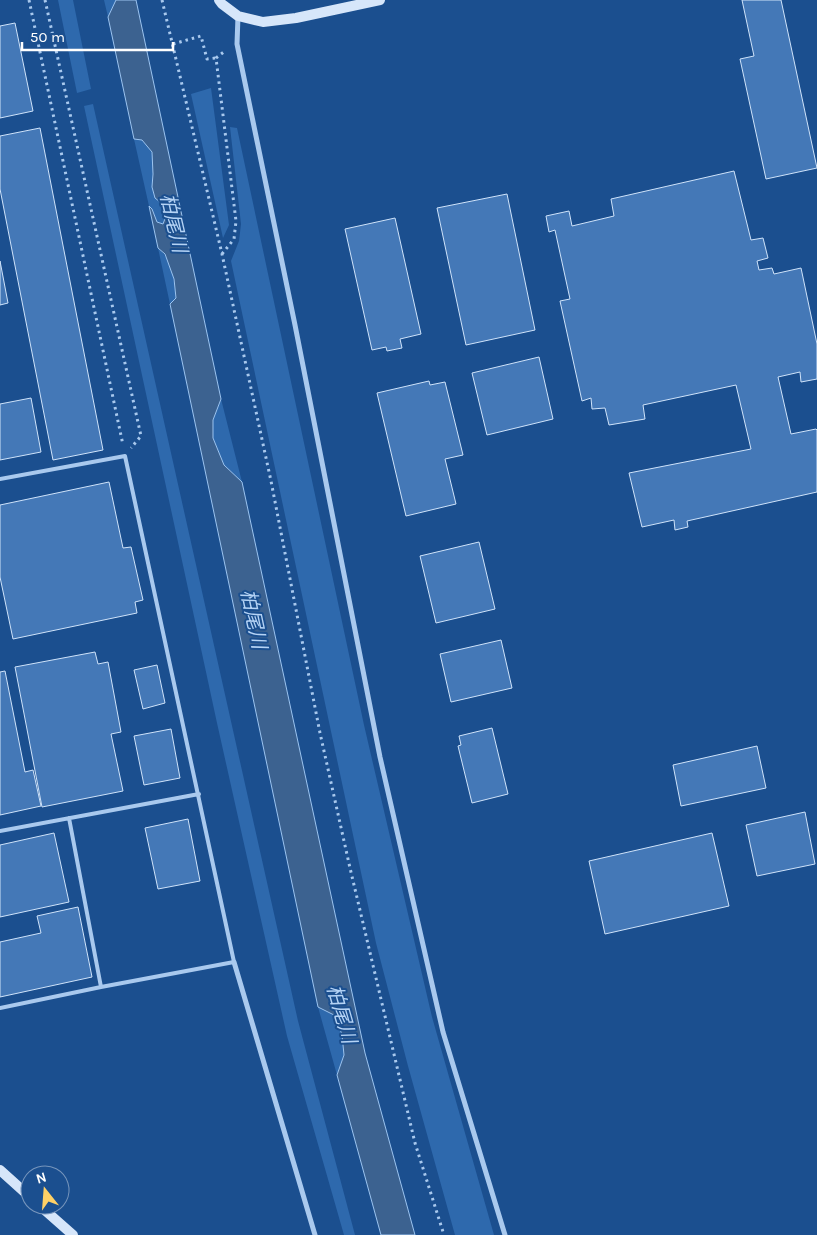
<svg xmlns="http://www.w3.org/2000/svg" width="817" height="1235" font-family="Karla,'Noto Sans JP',sans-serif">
  <rect width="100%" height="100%" fill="#1b4f8f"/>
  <!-- green -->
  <path fill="#2e69ad" d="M58,0H73L91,89L77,93Z
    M104,0H116L108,17Z
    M211,88L229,225L223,238L191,94Z
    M93,104L298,1021L355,1235H344L287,1036L217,723L84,106Z
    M230,127L237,128L364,725L432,1017L494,1235H455L408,1066L376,943L231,261L239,241L241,224Z
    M134,139L142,140C145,144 150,148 152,153C158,176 142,187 165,205L166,216L163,224L157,222L152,209L149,206Z
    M158,248C172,259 174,280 176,298L170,304Z
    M221,399L242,482L224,465L213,438V420Z
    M318,1007L336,1016L342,1035L344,1055L337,1075Z"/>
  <!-- water -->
  <path fill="#3c6290" stroke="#9cc4f0" d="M116,0H136L221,399L213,420V438L224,465L242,482L365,1053L415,1235H381L337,1075L344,1055L342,1035L336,1016L318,1007L170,304L176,298L174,279L165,254L158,248L149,206L152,209L157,222L163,224L166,216L165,206L155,198L152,187L153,174L152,152L142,140L134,139L108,17Z"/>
  <!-- building -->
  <path fill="#4478b7" stroke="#cfe3fa" d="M742,0H781L817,168L766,179L740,59L754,56Z
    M15,23L33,111L0,118V26Z
    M40,128L103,450L53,460L0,189V136Z
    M734,171L751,240L763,238L768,258L757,261L759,270L772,268L774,274L801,268L817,344V379L801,382L800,372L778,377L791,434L816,429L817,430V492L687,521L688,527L675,530L674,520L642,527L629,473L751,449L736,385L643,405L645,419L609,425L605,408L592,409L591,398L582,401L560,301L570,299L555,230L549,232L546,216L569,211L572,226L614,216L611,199Z
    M507,194L535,330L466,345L437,208Z
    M395,218L421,334L400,339L402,348L387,351L386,347L372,350L345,229Z
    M0,261L8,303L0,305Z
    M539,357L553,419L487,435L472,373Z
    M429,381L430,385L445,382L463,455L445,459L456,504L406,516L377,393Z
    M31,398L41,452L0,460V404Z
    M109,482L123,548L131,547L143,600L135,602L137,613L13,639L0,577V505Z
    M479,542L495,609L436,623L420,556Z
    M501,640L512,688L451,702L440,654Z
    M95,652L98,664L108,662L121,732L111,734L123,791L42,807L15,667Z
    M157,665L165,703L143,709L134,670Z
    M5,671L25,772L33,770L41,806L0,815V672Z
    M492,728L508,794L472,803L458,746L461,745L459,736Z
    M171,729L180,778L144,785L134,736Z
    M757,746L766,788L681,806L673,765Z
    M805,812L815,864L757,876L746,825Z
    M188,819L200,881L158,889L145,828Z
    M54,833L69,902L0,917V845Z
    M712,833L729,906L605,934L589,861Z
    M78,907L92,977L0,997V942L41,933L37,916Z"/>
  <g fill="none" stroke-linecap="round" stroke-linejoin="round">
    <!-- path -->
    <path stroke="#a9c9ee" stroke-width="3" stroke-dasharray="2.5 4" stroke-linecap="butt" d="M29,0L123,445
      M45,0L141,436L131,448
      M162,0L222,254L271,481L320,733L350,868L415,1143L444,1235
      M173,44L201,36L207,59L216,58
      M222,254L234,239L236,221L216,58L225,51"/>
    <!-- lane -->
    <path stroke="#a9c9ee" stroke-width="4" d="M0,479L125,456L234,962L101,987L69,818
      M0,831L199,794
      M0,1008L101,987"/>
    <!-- street -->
    <path stroke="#a9c9ee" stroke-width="5" d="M238,16L237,44L295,325L380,757L443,1032L505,1235
      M234,962L315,1235"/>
    <!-- secondary -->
    <path stroke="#d6e6fa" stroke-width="10" d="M219,0L222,4L238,16L263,22L296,18L380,0
      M0,1170L30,1197
      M39,1205L73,1235"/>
  </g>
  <g text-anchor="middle" stroke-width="4" stroke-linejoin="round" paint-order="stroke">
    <!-- water labels -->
    <g font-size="20" font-style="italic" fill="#b5d3f5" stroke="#1b4f8f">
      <text transform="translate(174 223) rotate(77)" y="7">柏尾川</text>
      <text transform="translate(254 619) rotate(78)" y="7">柏尾川</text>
      <text transform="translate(342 1014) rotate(74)" y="7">柏尾川</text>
    </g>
  </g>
  <!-- north arrow -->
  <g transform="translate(45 1190) rotate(343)"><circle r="24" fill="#1b4f8f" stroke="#7695bc"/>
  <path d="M0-4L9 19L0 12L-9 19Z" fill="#ffd166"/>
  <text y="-8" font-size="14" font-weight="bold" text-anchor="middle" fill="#ffffff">N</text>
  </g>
  <!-- scale -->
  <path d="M22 42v8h151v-8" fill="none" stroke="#ffffff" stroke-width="2.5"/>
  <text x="30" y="42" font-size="15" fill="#ffffff" stroke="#1b4f8f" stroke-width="4" paint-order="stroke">50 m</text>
</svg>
